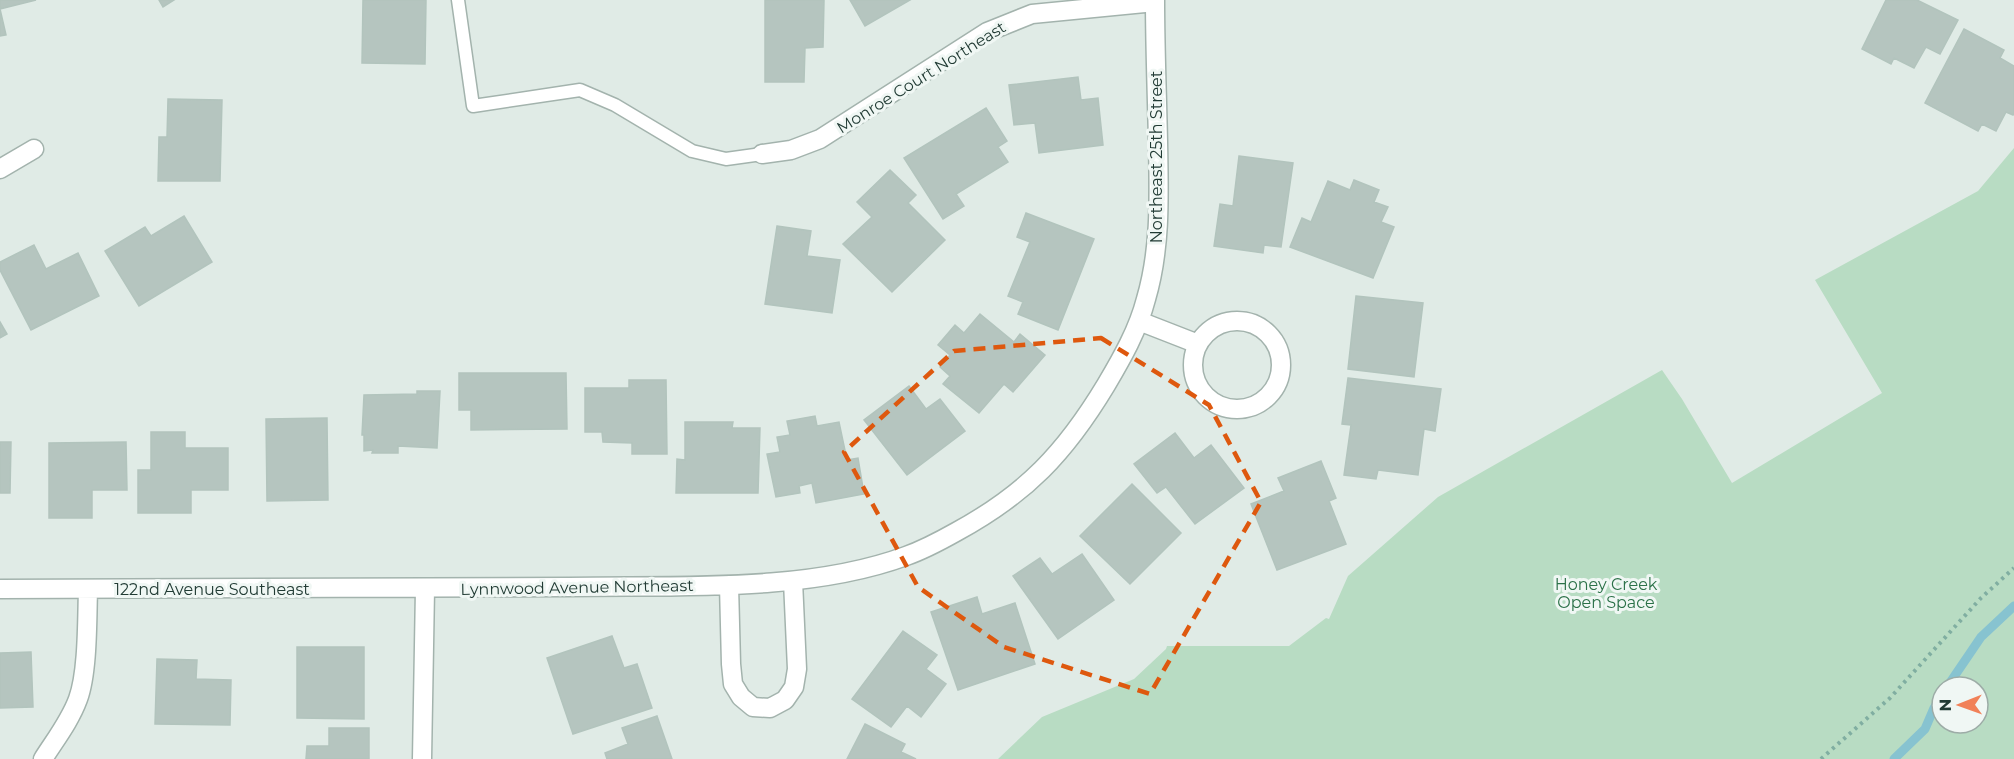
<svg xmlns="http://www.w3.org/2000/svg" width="2014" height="759" font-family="Montserrat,sans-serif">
  <rect width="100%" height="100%" fill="#e0ebe6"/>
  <!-- green -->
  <path fill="#b8dcc3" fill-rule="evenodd" d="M2014,148V759H998L1042,717L1134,679L1166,649L1167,646H1289L1326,618L1329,619L1348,576L1438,497L1662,370L1682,399L1732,483L1882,393L1815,280L1978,191ZM1942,687H1978V723H1942Z"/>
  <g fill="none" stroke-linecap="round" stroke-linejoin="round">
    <!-- stream -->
    <path stroke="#87c3d0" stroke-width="9" d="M1947,687L1981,637L2014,606
      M1894,759L1925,729L1934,708L1942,695"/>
  </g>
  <!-- building -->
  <path fill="#b5c5bf" stroke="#b2c4bd" stroke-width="1.5" d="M0,0H36L0,9L6,35L0,36Z
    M159,0H174L163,7Z
    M363,0H426L425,64L362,63Z
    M765,0H824L823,47L805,48L804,82H765Z
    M850,0H910L865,26Z
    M1886,0H1917L1958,20L1940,54L1926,47L1914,68L1894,58L1891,64L1862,49Z
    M1964,29L2004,50L2000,58L2014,66V113L2013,115L2006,112L1996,131L1982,124L1978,131L1925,103Z
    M1078,77L1081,100L1098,98L1103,145L1039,153L1035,123L1014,125L1009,85Z
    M168,99L222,100L220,181H158L159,137H167Z
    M986,108L1007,141L998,147L1008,162L956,194L964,206L943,219L904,158Z
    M1239,156L1293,163L1281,247L1264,245L1263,253L1214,246L1220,204L1233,206Z
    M890,170L916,195L908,203L945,240L892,292L843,244L872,217L857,202Z
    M1354,180L1379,190L1374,202L1388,207L1381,222L1394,227L1373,278L1290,247L1302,218L1311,222L1328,181L1350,190Z
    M1026,213L1094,239L1058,330L1018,314L1023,302L1008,296L1030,242L1017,237Z
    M184,216L212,262L139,306L105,251L145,227L151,236Z
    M777,226L811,231L807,256L840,260L832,313L765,304Z
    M34,245L46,269L78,253L99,296L31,330L0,270V262Z
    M1356,296L1423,303L1414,377L1348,369Z
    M980,314L1014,342L1020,334L1045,355L1013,392L1004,384L979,413L943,384L950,376L940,367L950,355L938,345L955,325L964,333Z
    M0,322L7,334L0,338Z
    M459,373H566L567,429L471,430V410H459Z
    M1348,378L1441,389L1435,431L1424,429L1418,475L1378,470L1376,479L1344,475L1351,425L1342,424Z
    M629,380H666L667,454H632V443L603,442L602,432H585V388H629Z
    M909,386L926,409L940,399L965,431L907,475L864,420Z
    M417,391H440L437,448L398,446V453H372L373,450L364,451V435H362L364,395L417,394Z
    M815,416L817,426L839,422L847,460L858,458L864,494L816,503L812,483L799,486L800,493L776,497L767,454L780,452L777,437L790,435L787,421Z
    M327,418L328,500L267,501L266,419Z
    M685,422H733L732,428H760L758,493H676L677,459L685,460Z
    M151,432H185V448H228V490H191V513H138V470H151Z
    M1175,433L1194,458L1211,445L1244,488L1195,524L1166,487L1157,493L1134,464Z
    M0,442H11L10,493H0Z
    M126,442L127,490H92V518H49V443Z
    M1321,461L1336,498L1329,501L1346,544L1277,570L1251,504L1284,491L1278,478Z
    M1132,484L1181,533L1130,584L1080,536Z
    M1082,554L1114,600L1058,639L1013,576L1040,558L1052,574Z
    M977,597L982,614L1015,603L1035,664L958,690L931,612Z
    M903,631L937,655L926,669L946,684L921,717L907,706L891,727L852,699Z
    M612,636L624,668L637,664L652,708L573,734L547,658Z
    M297,647H364V719L297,718Z
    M31,652L33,707L0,708V653Z
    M157,659L197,660L196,679L231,680L230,725L155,724Z
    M657,716L672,759H607L605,753L628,744L622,728Z
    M865,724L905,744L901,752L916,759H847Z
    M329,728H369V759H306L307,746H329Z"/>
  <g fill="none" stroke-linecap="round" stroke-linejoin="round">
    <defs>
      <path id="lane" d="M458,0L473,106L580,90L615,105L692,151L726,159L762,154"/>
      <path id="street" d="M762,154L791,150L820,139L987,32L1032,14L1155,2
        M0,169L34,149
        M1139,321L1198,344
        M1193 365a44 44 0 1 1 88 0a44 44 0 1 1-88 0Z
        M729,585L731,664L733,684L741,697L753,707L770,708L785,700L794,687L797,669L793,581
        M0,589C190,588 380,589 569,587C675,585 806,593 906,556C923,550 940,541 956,532C1026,494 1065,453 1106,385C1122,358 1138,330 1146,299C1161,248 1159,195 1158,142C1157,95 1155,47 1155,0
        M43,759C55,740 70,721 78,699C88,672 87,619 88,589
        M422,759L425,589"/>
    </defs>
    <!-- lane casing -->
    <use href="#lane" stroke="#a3b3ad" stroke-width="15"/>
    <!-- street casing -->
    <use href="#street" stroke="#a3b3ad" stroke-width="21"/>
    <!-- path -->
    <path stroke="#80aea1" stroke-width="4" stroke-dasharray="3 4.5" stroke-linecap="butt" d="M1821,759L1890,698L1981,598L2014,568"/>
    <!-- lane -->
    <use href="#lane" stroke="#fff" stroke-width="12"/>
    <!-- street -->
    <use href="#street" stroke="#fff" stroke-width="18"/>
  </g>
  <!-- marked area -->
  <path fill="none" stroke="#de580e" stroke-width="4.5" stroke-dasharray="12 8" stroke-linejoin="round" d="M1101,338L1209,405L1261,502L1150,694L1004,647L918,587L844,452L954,351Z"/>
  <g text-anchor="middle" stroke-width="6" stroke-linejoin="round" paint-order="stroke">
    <!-- street labels -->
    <g font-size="16" fill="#213b34" stroke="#f0f7f4">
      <text transform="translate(921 77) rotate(-32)" y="6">Monroe Court Northeast</text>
      <text transform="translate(1156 157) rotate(-90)" y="6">Northeast 25th Street</text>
      <text transform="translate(577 587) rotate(-1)" y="6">Lynnwood Avenue Northeast</text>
      <text x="212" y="595">122nd Avenue Southeast</text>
    </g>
    <!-- park labels -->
    <g font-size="16" fill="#2b7148" stroke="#f0f7f4">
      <text x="1606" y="590">Honey Creek<tspan x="1606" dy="18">Open Space</tspan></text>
    </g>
  </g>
  <!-- north arrow -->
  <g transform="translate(1960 705) rotate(269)"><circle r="28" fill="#f0f7f4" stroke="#9daca7" stroke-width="1.5"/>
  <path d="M0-4.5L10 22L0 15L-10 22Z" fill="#f18158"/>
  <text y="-9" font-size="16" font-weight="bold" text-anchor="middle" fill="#213b34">N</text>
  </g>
</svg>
